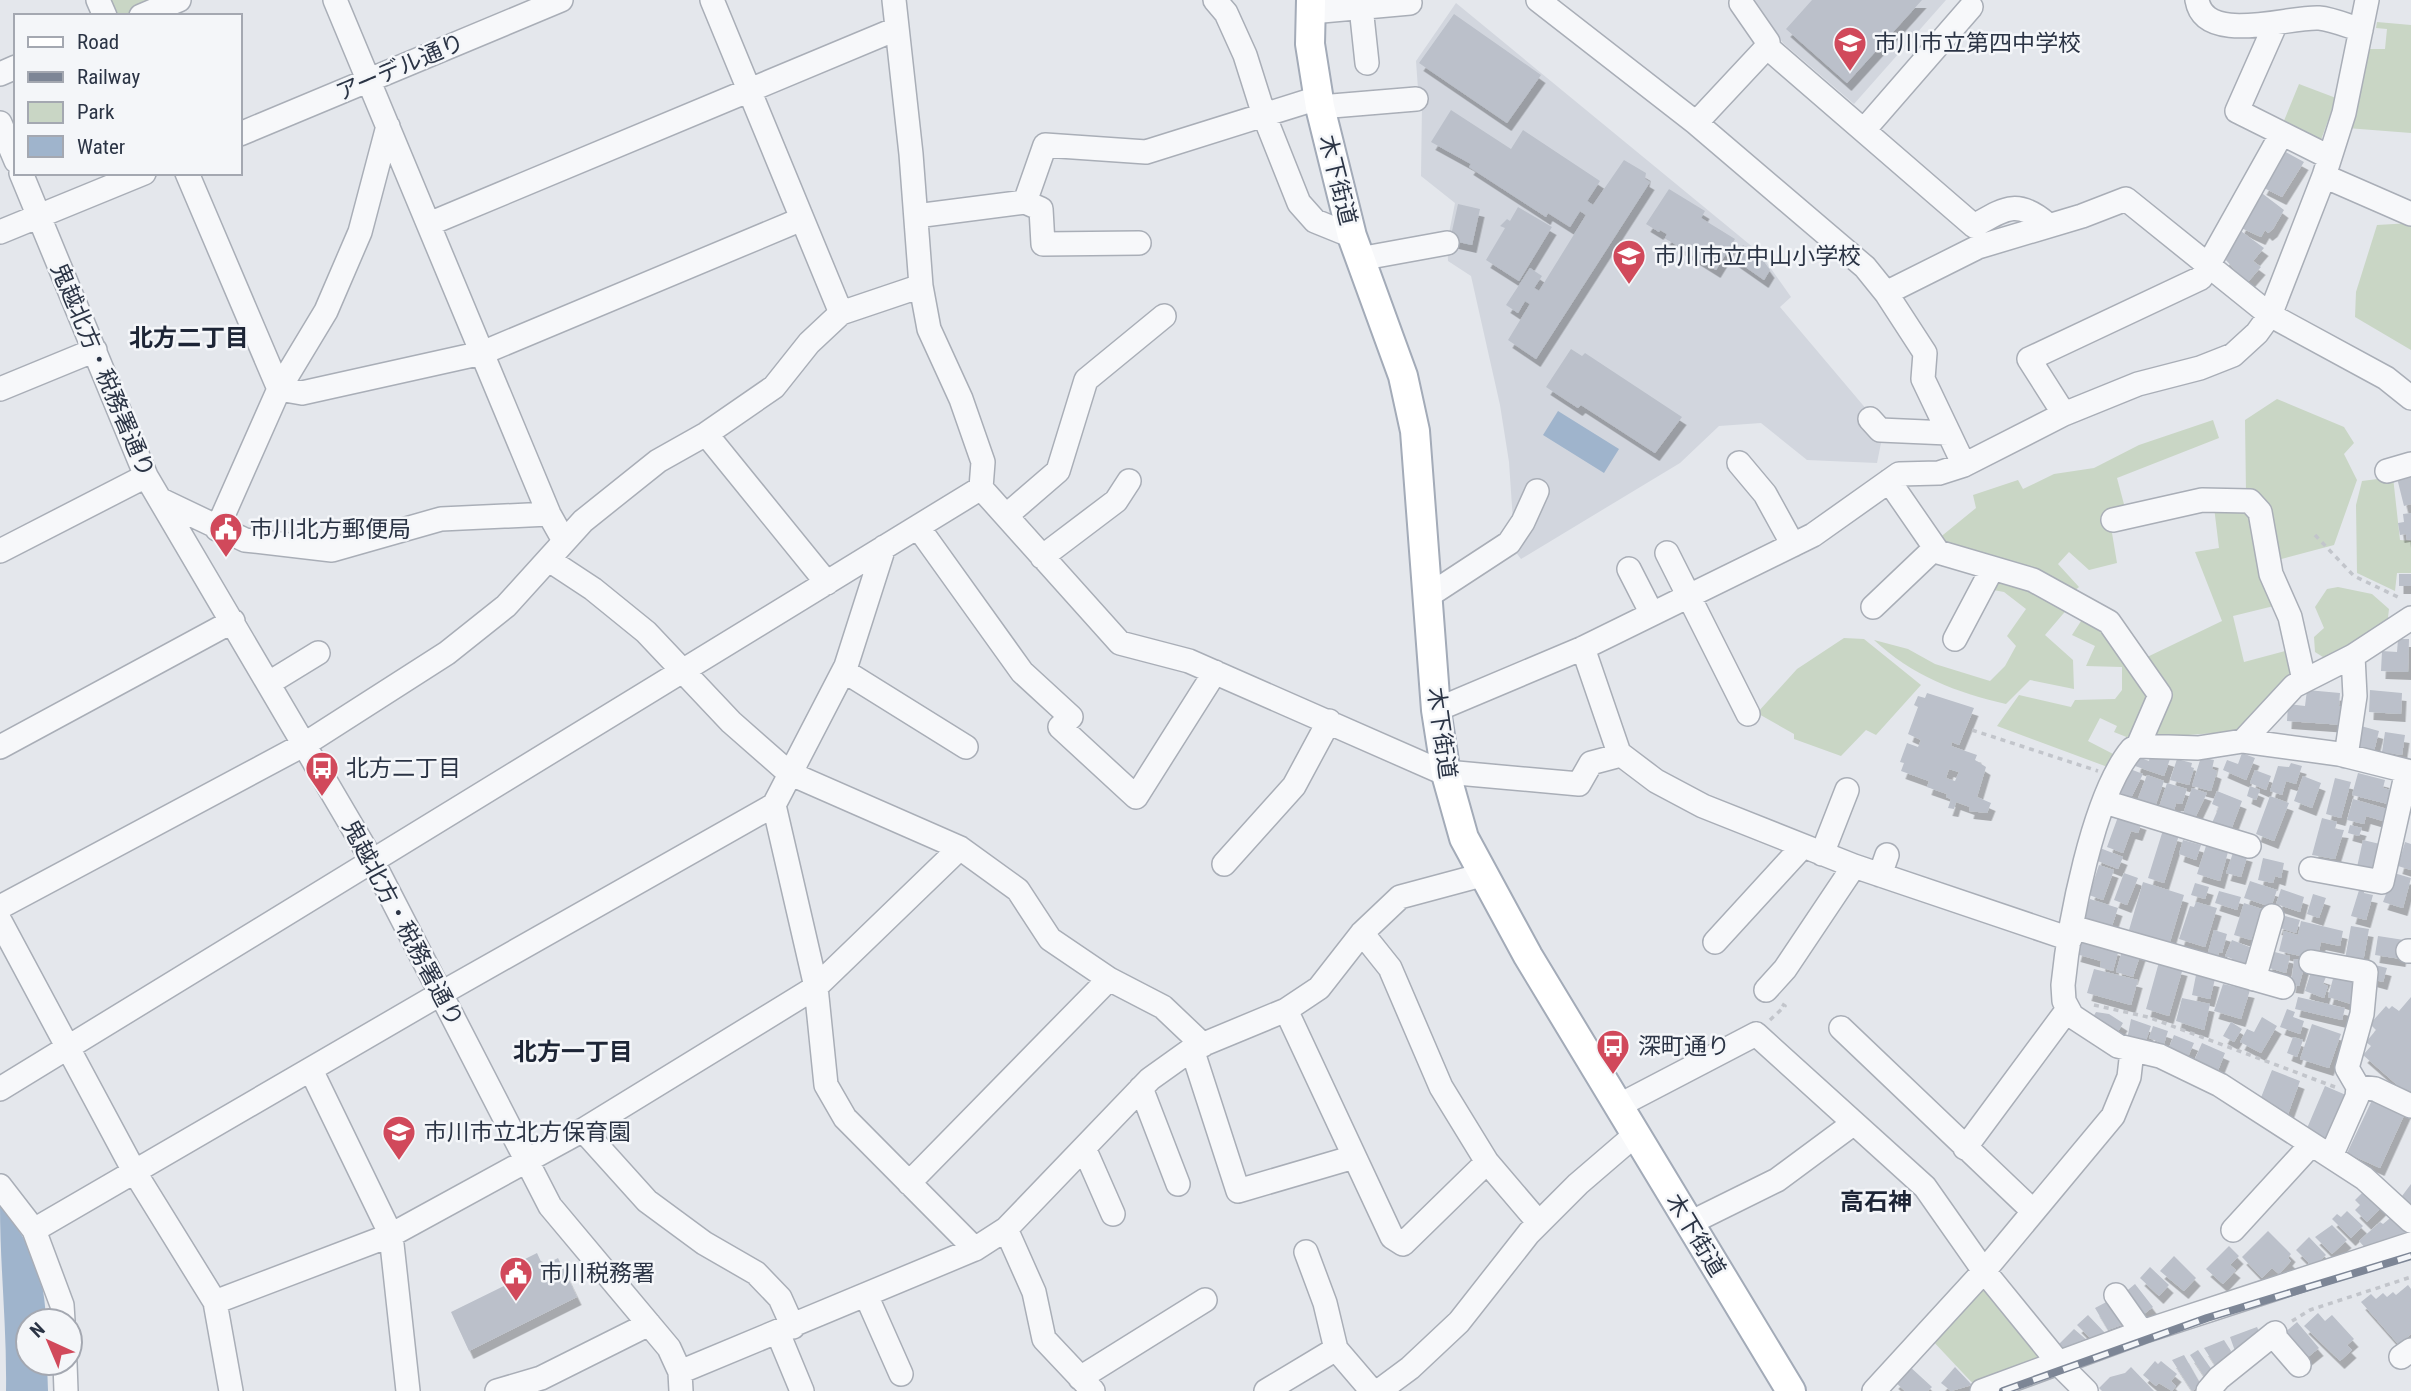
<svg xmlns="http://www.w3.org/2000/svg" width="2411" height="1391" font-family="'Roboto Condensed','Noto Sans JP',sans-serif">
  <defs>
    <filter id="shadow"><feDropShadow dx="4.5" dy="8" stdDeviation="0" flood-color="#0004"/></filter>
  </defs>
  <rect width="100%" height="100%" fill="#e4e7ec"/>
  <!-- built -->
  <path fill="#d2d6de" d="M1750,0H1946L1854,104L1783,43Z
    M1456,3L1760,253L1791,297L1780,307L1873,417L1882,438L1877,463L1807,460L1761,423L1719,426L1680,463L1521,559L1509,543L1513,521L1509,462L1500,405L1471,276L1448,261L1447,243L1455,203L1421,176L1422,104L1419,103L1416,61Z"/>
  <!-- green -->
  <path fill="#c9d6c5" d="M103,0H167L128,16H110Z
    M2377,22L2411,25V133L2347,128L2364,49H2385L2387,29L2376,28Z
    M2299,84L2336,98L2321,140L2315,145L2281,128Z
    M2411,223V350L2355,317L2356,292L2377,225Z
    M2277,399L2344,427L2354,443L2344,454L2357,480L2334,545L2274,561L2246,493L2245,420Z
    M2213,420L2219,438L2117,478L2125,508L2109,515L2117,563L2089,570L2069,552L2058,564L2079,587L2073,592L1976,559L1938,539L1976,508L1973,495L2018,480L2023,489L2054,474L2094,468L2139,445Z
    M2393,477L2400,540L2411,541V573H2397L2395,591L2357,573L2356,505L2362,481Z
    M2214,507H2247L2278,605L2233,616L2244,662L2289,650L2295,679L2242,731L2148,738L2168,694L2143,659L2222,621L2195,552L2219,548Z
    M1994,577L2027,586L2069,607L2045,635L2073,660L2074,689L2030,680L2006,704C1957,693 1911,675 1874,640L1908,649L1935,664L1990,681L2005,666L2016,646L2007,636L2026,609L2004,592L1988,589Z
    M2338,587L2372,594L2389,609L2387,626L2326,659L2315,652L2314,637L2324,628L2315,607L2327,589Z
    M2083,618L2105,627L2152,697L2129,738L2114,732L2117,726L2100,718L2088,741L2117,756L2113,769L1997,726L2019,695L2071,707L2075,700L2115,699L2122,690V667L2086,666L2095,646L2072,635Z
    M1844,638L1864,639L1921,685L1876,735L1866,730L1841,756L1794,739V734L1757,713L1797,669Z
    M1986,1285L2047,1361L1978,1389L1930,1338Z"/>
  <!-- water -->
  <path fill="#9fb4cc" d="M1558,411L1619,449L1604,473L1543,435Z
    M0,1205C31,1244 44,1270 46,1321H28V1363H47L48,1391H6C7,1328 0,1268 0,1205Z"/>
  <!-- building -->
  <path fill="#bbc0ca" fill-rule="evenodd" filter="url(#shadow)" d="M1812,0H1922L1847,83L1786,29Z
    M1454,14L1541,75L1507,123L1419,63Z
    M1451,110L1511,149L1523,130L1600,181L1587,201L1593,205L1624,160L1646,173L1645,179L1650,182L1536,359L1508,340L1530,304L1525,301L1518,313L1506,305L1530,268L1542,276L1534,288L1539,291L1586,215L1580,211L1570,227L1548,213L1546,217L1469,167L1471,164L1431,142Z
    M2282,150L2304,162L2282,197L2262,187Z
    M1669,189L1705,211L1701,218L1735,239L1716,270L1665,238L1667,234L1660,230L1659,232L1646,224Z
    M2259,191L2284,210L2273,229L2268,233L2265,230L2261,237L2239,227Z
    M1458,204L1480,209L1472,245L1450,240Z
    M1518,207L1552,227L1519,281L1486,260L1505,228L1500,226L1507,219L1510,221Z
    M2238,229L2264,248L2253,261L2261,267L2247,283L2224,258L2231,249L2229,247Z
    M1743,245L1760,256L1770,270L1764,280L1734,259Z
    M1571,349L1582,356L1585,353L1682,417L1655,453L1581,405L1578,408L1546,387Z
    M2411,475V504L2404,506L2397,478Z
    M2411,513V539L2407,540L2406,534L2400,535L2398,523L2404,522L2403,514Z
    M2399,574H2411V586H2399Z
    M2398,639H2409L2408,672L2381,671L2382,651L2397,652Z
    M2307,690L2340,693L2339,706H2345L2343,725L2287,721L2288,704L2305,706Z
    M2370,690L2402,693L2401,714L2369,712Z
    M1927,693L1974,708L1959,745L1952,742L1951,746L1977,755L1975,760L1986,767L1977,797L1991,803L1987,813L1969,811L1970,807L1956,802L1954,809L1948,808L1951,799L1946,797L1947,794L1927,787L1929,781L1901,771L1904,763L1900,762L1907,743L1918,747L1921,740L1908,734L1918,707L1914,705L1918,696L1925,698ZM1949,769L1959,772L1955,781L1946,778Z
    M2361,726L2379,731L2374,751L2356,746Z
    M2385,732L2405,735L2402,755L2382,752Z
    M2242,753L2255,758L2246,780L2223,770L2227,760L2238,764Z
    M2158,755L2170,759L2164,776L2135,766L2138,757L2149,761L2150,756L2156,758Z
    M2201,757L2214,760L2212,769L2217,771L2211,791L2192,786Z
    M2177,759L2192,763L2191,767L2194,768L2189,785L2170,780Z
    M2291,763L2302,766L2296,784L2286,781L2282,795L2270,791L2278,766L2289,767Z
    M2130,769L2143,774L2129,802L2119,798Z
    M2255,770L2271,776L2266,790L2250,783Z
    M2358,773L2385,780L2383,788L2391,790L2388,804L2352,795Z
    M2147,775L2164,781L2155,807L2137,801Z
    M2303,776L2321,783L2312,808L2294,801Z
    M2335,778L2351,782L2341,818L2326,814Z
    M2167,783L2187,789L2182,804L2176,803L2174,811L2159,807Z
    M2250,786L2260,790L2256,800L2247,796Z
    M2192,788L2207,793L2195,818L2183,814Z
    M2217,791L2242,801L2231,830L2212,823L2219,807L2212,804Z
    M2270,796L2289,803L2274,841L2256,834Z
    M2353,799L2387,809L2383,821L2366,816L2364,824L2347,820Z
    M2119,814L2142,822L2138,833L2131,831L2123,853L2107,847Z
    M2322,818L2337,822L2335,829L2344,830L2335,859L2312,855Z
    M2350,825L2362,828L2359,836L2348,833Z
    M2163,830L2179,835L2164,883L2148,878Z
    M2183,840L2201,845L2196,860L2179,854Z
    M2363,840L2380,844L2373,872L2357,867Z
    M2405,842L2411,844V870L2398,866Z
    M2206,846L2228,852L2220,881L2197,874Z
    M2100,848L2123,857L2118,869L2095,860Z
    M2234,850L2248,854L2241,877L2226,873Z
    M2263,858L2284,863L2281,878L2275,876L2273,883L2258,880Z
    M2099,865L2114,870L2103,900L2089,895Z
    M2124,873L2138,878L2127,905L2114,900Z
    M2394,873L2411,878L2403,908L2383,902Z
    M2250,881L2277,890L2271,907L2244,898Z
    M2143,882L2184,895L2170,942L2129,930Z
    M2195,883L2209,887L2205,899L2191,895Z
    M2360,887L2365,888L2364,893L2373,895L2366,920L2351,916Z
    M2281,889L2304,897L2300,912L2276,904Z
    M2219,891L2241,897L2237,910L2215,903Z
    M2313,894L2326,898L2319,918L2307,914Z
    M2090,899L2118,908L2111,929L2083,921Z
    M2196,902L2217,908L2205,947L2179,939L2190,906L2194,907Z
    M2244,903L2262,909L2251,940L2234,935Z
    M2281,915L2300,920L2296,933L2277,927Z
    M2301,921L2343,931L2340,946L2321,942L2317,960L2279,951L2284,931L2298,935Z
    M2351,926L2369,929L2363,962L2345,959Z
    M2214,930L2227,934L2222,953L2219,952L2217,959L2207,956Z
    M2378,936L2404,940L2401,959L2375,955Z
    M2081,937L2119,949L2113,971L2100,967L2101,961L2076,954Z
    M2232,940L2252,948L2246,964L2225,956Z
    M2123,947L2141,953L2133,977L2116,972Z
    M2271,951L2290,956L2286,973L2266,967Z
    M2294,959L2306,960L2299,986L2291,985Z
    M2159,962L2183,968L2169,1016L2146,1009Z
    M2375,965L2387,968L2383,982L2372,979Z
    M2094,969L2138,980L2131,1005L2087,993Z
    M2311,972L2326,977L2323,984L2328,986L2324,998L2305,991Z
    M2196,975L2215,979L2210,999L2192,995Z
    M2334,975L2357,982L2351,1004L2328,997Z
    M2223,984L2250,990L2241,1019L2214,1011Z
    M2298,997L2345,1008L2342,1020L2295,1009Z
    M2411,997V1097L2363,1055L2371,1046L2366,1042L2376,1030L2370,1024L2386,1006L2389,1009L2392,1006L2399,1011Z
    M2182,998L2210,1004L2204,1030L2176,1021Z
    M2287,1009L2295,1012L2293,1017L2304,1021L2300,1034L2280,1027Z
    M2096,1012L2109,1014L2123,1023L2115,1037L2090,1022Z
    M2262,1017L2277,1026L2261,1053L2240,1042L2247,1029L2254,1032Z
    M2131,1019L2151,1026L2144,1046L2127,1040Z
    M2231,1022L2242,1029L2234,1042L2223,1036Z
    M2312,1024L2341,1034L2329,1068L2300,1059Z
    M2153,1026L2168,1031L2164,1044L2149,1038Z
    M2174,1035L2194,1043L2188,1057L2168,1050Z
    M2293,1037L2303,1040L2297,1057L2287,1053Z
    M2202,1043L2225,1053L2217,1073L2194,1061Z
    M2272,1070L2300,1081L2287,1117L2272,1111L2274,1105L2260,1100Z
    M2325,1086L2346,1095L2327,1141L2305,1133Z
    M2374,1096L2406,1111L2380,1168L2347,1153Z
    M2411,1184V1209L2399,1200Z
    M2365,1190L2383,1206L2367,1222L2355,1210L2360,1205L2355,1200Z
    M2347,1211L2363,1226L2351,1238L2332,1219L2337,1214L2341,1217Z
    M2395,1214L2411,1230L2403,1236L2367,1250L2359,1241L2380,1222L2383,1224Z
    M2332,1225L2347,1240L2332,1254L2315,1237Z
    M2268,1231L2291,1254L2288,1258L2291,1261L2279,1274L2272,1268L2262,1278L2242,1257Z
    M2309,1237L2326,1255L2310,1270L2307,1266L2309,1263L2296,1250Z
    M2229,1246L2239,1256L2230,1265L2236,1270L2223,1284L2206,1269Z
    M537,1253L543,1266L558,1258L577,1297L469,1351L451,1312L528,1274L521,1261Z
    M2174,1256L2196,1278L2184,1291L2160,1271Z
    M2150,1267L2169,1285L2159,1296L2140,1278Z
    M2135,1284L2153,1307L2140,1317L2123,1294Z
    M2408,1285L2411,1289V1334L2399,1345L2361,1302L2371,1294L2376,1299L2383,1293L2387,1297L2393,1292L2396,1295Z
    M2112,1299L2127,1323L2108,1330L2095,1308Z
    M2318,1313L2325,1321L2332,1315L2354,1339L2347,1345L2352,1350L2340,1361L2304,1326Z
    M2088,1315L2106,1334L2096,1344L2077,1325Z
    M2297,1322L2319,1348L2303,1361L2282,1335Z
    M2257,1327L2261,1336L2235,1351L2230,1337Z
    M2074,1329L2088,1341L2066,1350L2059,1344Z
    M2224,1340L2231,1351L2215,1365L2204,1348Z
    M2198,1350L2212,1370L2204,1376L2190,1355Z
    M2184,1355L2201,1385L2192,1391L2172,1360Z
    M2155,1361L2158,1364L2161,1361L2177,1374L2171,1381L2176,1386L2172,1391L2159,1383L2156,1386L2143,1375Z
    M1908,1365L1932,1387L1928,1391H1905L1894,1381Z
    M1955,1367L1972,1385L1951,1391L1941,1383Z
    M2131,1367L2154,1391H2102L2099,1388L2110,1377L2125,1373Z"/>
  <g fill="none" stroke-linecap="round" stroke-linejoin="round">
    <defs>
      <path id="minor" d="M98,0L105,16
        M335,0L549,514L563,539
        M712,0L841,313
        M894,0L911,154L921,286L929,329L961,399L983,462L981,488L1120,643L1189,661L1446,774
        M1215,0L1226,13L1245,55L1264,115L1299,203L1315,221L1352,236
        M1538,0L1696,123L1865,267L1886,293L1925,353L1923,379L1964,465
        M2197,0C2205,46 2289,16 2319,18C2332,19 2348,26 2361,30
        M1741,3L1768,42L1769,49
        M1361,7L1367,63
        M1311,12L1410,3
        M141,16L179,0
        M2276,23L2237,111L2329,157
        M0,74L16,67
        M1320,107L1416,99
        M0,123L16,161
        M1696,123L1767,47L1974,226C2004,209 2017,198 2047,224
        M1864,130L1971,7
        M240,134L561,0
        M21,173L146,476L373,862L550,1206L669,1348L680,1372L681,1391
        M187,173L279,389
        M2324,176L2411,214
        M1025,202L1041,209L1043,244L1139,243
        M916,216L1025,202L1045,145L1146,152L1318,98
        M429,224L896,29
        M0,232L144,173
        M1359,259L1447,243
        M1886,293L1978,247L2082,216L2126,199L2270,315L2386,378L2411,398
        M0,389L95,350
        M279,389L302,393L482,353L802,219
        M2064,414L2029,359L2201,278L2281,135
        M1870,419L1880,430L1948,433
        M706,434L827,583
        M1739,463L1765,494L1793,545
        M2387,471L2411,464
        M1889,481L1938,552L2033,580L2109,622L2160,695L2138,746
        M161,500L245,540L332,550L441,519L549,514
        M1007,515L1058,471L1086,380L1164,316
        M2113,520L2202,500L2250,501L2260,512L2271,574L2290,617L2304,680
        M918,527L1022,672L1071,717L1060,727L1136,797L1215,672
        M217,529L279,389L326,311L360,232L388,126
        M884,547L846,666L774,805L816,987L826,1085L845,1118L975,1249
        M0,551L146,476
        M1667,553L1748,714
        M1042,557L1116,501L1129,481
        M549,560L593,589L646,632L731,722L789,773L960,848L1018,890L1050,939L1109,979L1163,1007L1203,1045
        M1629,569L1652,614
        M1428,596L1509,543L1523,522L1537,491
        M1873,607L1935,548
        M1955,639L1992,569
        M1583,648L1619,753L1656,781L1703,806L1854,866L2070,939
        M844,671L966,747
        M269,683L318,653
        M1436,710L1583,648L1813,535L1899,474L1939,473L1964,465L2064,414L2138,384L2200,368L2233,355L2257,333L2270,315L2324,176L2344,113L2367,0
        M2243,741L2294,686L2353,656L2411,618
        M0,747L233,621
        M2346,756L2355,696L2353,656
        M1446,772L1579,784L1591,763L1621,755
        M2411,772L2339,754L2243,741L2198,748L2138,746L2132,749C2093,795 2069,925 2063,985L2064,1001L2072,1016L2118,1046L2160,1056L2220,1085L2364,1178L2411,1221
        M2105,802L2249,846
        M1822,854L1847,790
        M1224,864L1294,786L1329,721
        M2311,869L2382,882L2407,771
        M1880,875L1887,855
        M0,907L305,744L447,653L506,606L583,521L658,461L706,434L774,387L809,343L841,313L921,286
        M0,921L134,1171L215,1302L231,1391
        M2072,927L2283,987
        M1362,933L1390,968L1441,1087L1487,1162L1539,1223
        M1715,942L1803,846
        M2408,951H2411
        M2311,962L2366,972L2362,1014L2347,1068L2358,1087L2357,1097L2331,1156
        M2254,979L2272,916
        M1766,990L1785,969L1854,866
        M1286,1010L1392,1237L1403,1244L1487,1162
        M1841,1028L2033,1211
        M1192,1049L1238,1191L1354,1157
        M311,1070L391,1235L408,1391
        M2358,1087L2375,1089L2411,1106
        M1141,1088L1178,1184
        M0,1089L981,488
        M1618,1106L1756,1034L1925,1187L1984,1271L2063,1368L2086,1391
        M583,1130L647,1201L704,1243L756,1273L780,1298L793,1327
        M1084,1148L1113,1214
        M1965,1148L2068,1009
        M909,1183L1109,979
        M0,1186L34,1230L62,1305L63,1321
        M1690,1223L1777,1180L1854,1123
        M1006,1229L1034,1292L1044,1339L1093,1391
        M34,1230L440,994L774,805
        M2233,1230L2310,1146
        M1306,1252L1325,1303L1336,1349
        M866,1295L901,1374
        M2116,1295L2142,1332
        M215,1302L391,1235L583,1130L816,987L960,848
        M778,1333L802,1391
        M2273,1335L2299,1365
        M2401,1357L2411,1350
        M65,1363L66,1391
        M680,1372L975,1249L1006,1229L1150,1079L1192,1049L1286,1010L1319,988L1362,933L1400,897L1482,875
        M1080,1378L1205,1300
        M497,1391L541,1378L649,1324
        M1266,1391L1336,1349L1372,1391
        M1379,1391L1410,1368L1459,1322L1529,1233L1578,1184L1635,1135
        M1874,1391L1984,1271L2113,1116L2129,1077L2132,1051
        M1982,1391L2142,1332L2411,1244
        M2208,1391L2219,1378L2275,1333"/>
      <path id="major" d="M1311,0L1310,44L1320,107L1352,236L1403,376L1415,431L1436,710L1446,774L1464,838L1528,956L1791,1391"/>
    </defs>
    <!-- minor casing -->
    <use href="#minor" stroke="#a9aeb7" stroke-width="26"/>
    <!-- major casing -->
    <use href="#major" stroke="#a3abb8" stroke-width="32"/>
    <!-- path -->
    <path stroke="#c2c5cb" stroke-width="3.5" stroke-dasharray="5 5" stroke-linecap="butt" d="M2315,535L2354,576L2402,599
      M1972,730L2098,771
      M2094,1005L2148,1017L2335,1087
      M1770,1020L1785,1006L1782,1004
      M2292,1321L2310,1310L2411,1277"/>
    <!-- minor -->
    <use href="#minor" stroke="#f7f8fa" stroke-width="23"/>
    <!-- major -->
    <use href="#major" stroke="#fff" stroke-width="28"/>
    <defs>
      <path id="rail" d="M2003,1391L2207,1318L2411,1256"/>
    </defs>
    <!-- rail casing -->
    <use href="#rail" stroke="#7d8696" stroke-width="8"/>
    <!-- rail -->
    <use href="#rail" stroke="#f4f6f9" stroke-width="5" stroke-dasharray="16" stroke-linecap="butt"/>
  </g>
  <!-- icons -->
  <defs>
    <symbol id="school-pin" viewBox="-11 -11 22 30"><path d="M0 17L-7.5 6A9.5 9.5 0 1 1 7.5 6Z" fill="#d1495b" stroke="#f4f6f9"/><path d="M0-5L7-2L0 1L-7-2ZM-4 1L0 2.5L4 1V4Q0 6-4 4Z" fill="#fff"/></symbol>
    <symbol id="civic-pin" viewBox="-11 -11 22 30"><path d="M0 17L-7.5 6A9.5 9.5 0 1 1 7.5 6Z" fill="#d1495b" stroke="#f4f6f9"/><path d="M-.6-6.5H3V-4.5H.6V-3L4-1V1h2V6H-6V1h2V-1L-.6-3ZM-1.2 2.5V6h2.4V2.5Z" fill="#fff"/></symbol>
    <symbol id="bus-pin" viewBox="-11 -11 22 30"><path d="M0 17L-7.5 6A9.5 9.5 0 1 1 7.5 6Z" fill="#d1495b" stroke="#f4f6f9"/><path d="M-5-6H5V4H4V6H2V4H-2V6H-4V4H-5ZM-3.5-4V0h7V-4ZM-3.5 1.2v1.5H-2V1.2ZM2 1.2v1.5H3.5V1.2Z" fill="#fff"/></symbol>
  </defs>
  <g fill-rule="evenodd">
    <use href="#school-pin" x="1831" y="24" width="38" height="52"/>
    <use href="#school-pin" x="1610" y="237" width="38" height="52"/>
    <use href="#civic-pin" x="207" y="510" width="38" height="52"/>
    <use href="#bus-pin" x="303" y="749" width="38" height="52"/>
    <use href="#bus-pin" x="1594" y="1027" width="38" height="52"/>
    <use href="#school-pin" x="380" y="1113" width="38" height="52"/>
    <use href="#civic-pin" x="497" y="1254" width="38" height="52"/>
  </g>
  <g text-anchor="middle" stroke-width="5" stroke-linejoin="round" paint-order="stroke">
    <!-- poi labels -->
    <g font-size="23" fill="#2b3445" stroke="#f4f6f9" text-anchor="start">
      <text x="1874" y="51">市川市立第四中学校</text>
      <text x="1654" y="264">市川市立中山小学校</text>
      <text x="250" y="537">市川北方郵便局</text>
      <text x="346" y="776">北方二丁目</text>
      <text x="1638" y="1054">深町通り</text>
      <text x="424" y="1140">市川市立北方保育園</text>
      <text x="540" y="1281">市川税務署</text>
    </g>
    <!-- street labels -->
    <g font-size="23" fill="#2b3445" stroke="#f4f6f9">
      <text transform="translate(400 67) rotate(-23)" y="8">アーデル通り</text>
      <text transform="translate(1338 180) rotate(76)" y="8">木下街道</text>
      <text transform="translate(103 370) rotate(67)" y="8">鬼越北方・税務署通り</text>
      <text transform="translate(1442 733) rotate(82)" y="8">木下街道</text>
      <text transform="translate(403 923) rotate(62)" y="8">鬼越北方・税務署通り</text>
      <text transform="translate(1696 1235) rotate(59)" y="8">木下街道</text>
    </g>
    <!-- neighbourhood labels -->
    <g font-size="24" font-weight="bold" fill="#1d2536" stroke="#f4f6f9">
      <text x="189" y="346">北方二丁目</text>
      <text x="573" y="1060">北方一丁目</text>
      <text x="1876" y="1210">高石神</text>
    </g>
  </g>
  <!-- legend -->
  <rect x="14" y="14" width="228" height="161" fill="#f4f6f9" stroke="#a4a8b1" stroke-width="2"/>
  <rect x="28" y="37" width="35" height="10" fill="#ffffff" stroke="#a4a8b1" stroke-width="2"/>
  <text x="77" y="49" font-size="21" fill="#2b3445">Road</text>
  <rect x="28" y="72" width="35" height="10" fill="#7d8696" stroke="#a4a8b1" stroke-width="2"/>
  <text x="77" y="84" font-size="21" fill="#2b3445">Railway</text>
  <rect x="28" y="102" width="35" height="21" fill="#c9d6c5" stroke="#a4a8b1" stroke-width="2"/>
  <text x="77" y="119" font-size="21" fill="#2b3445">Park</text>
  <rect x="28" y="136" width="35" height="21" fill="#9fb4cc" stroke="#a4a8b1" stroke-width="2"/>
  <text x="77" y="154" font-size="21" fill="#2b3445">Water</text>
  <!-- north arrow -->
  <g transform="translate(49 1342) rotate(316)"><circle r="33" fill="#f4f6f9" stroke="#a4a8b1" stroke-width="2"/>
  <path d="M0-5L12 26L0 18L-12 26Z" fill="#d1495b"/>
  <text y="-10" font-size="19" font-weight="bold" text-anchor="middle" fill="#2b3445">N</text>
  </g>
</svg>
